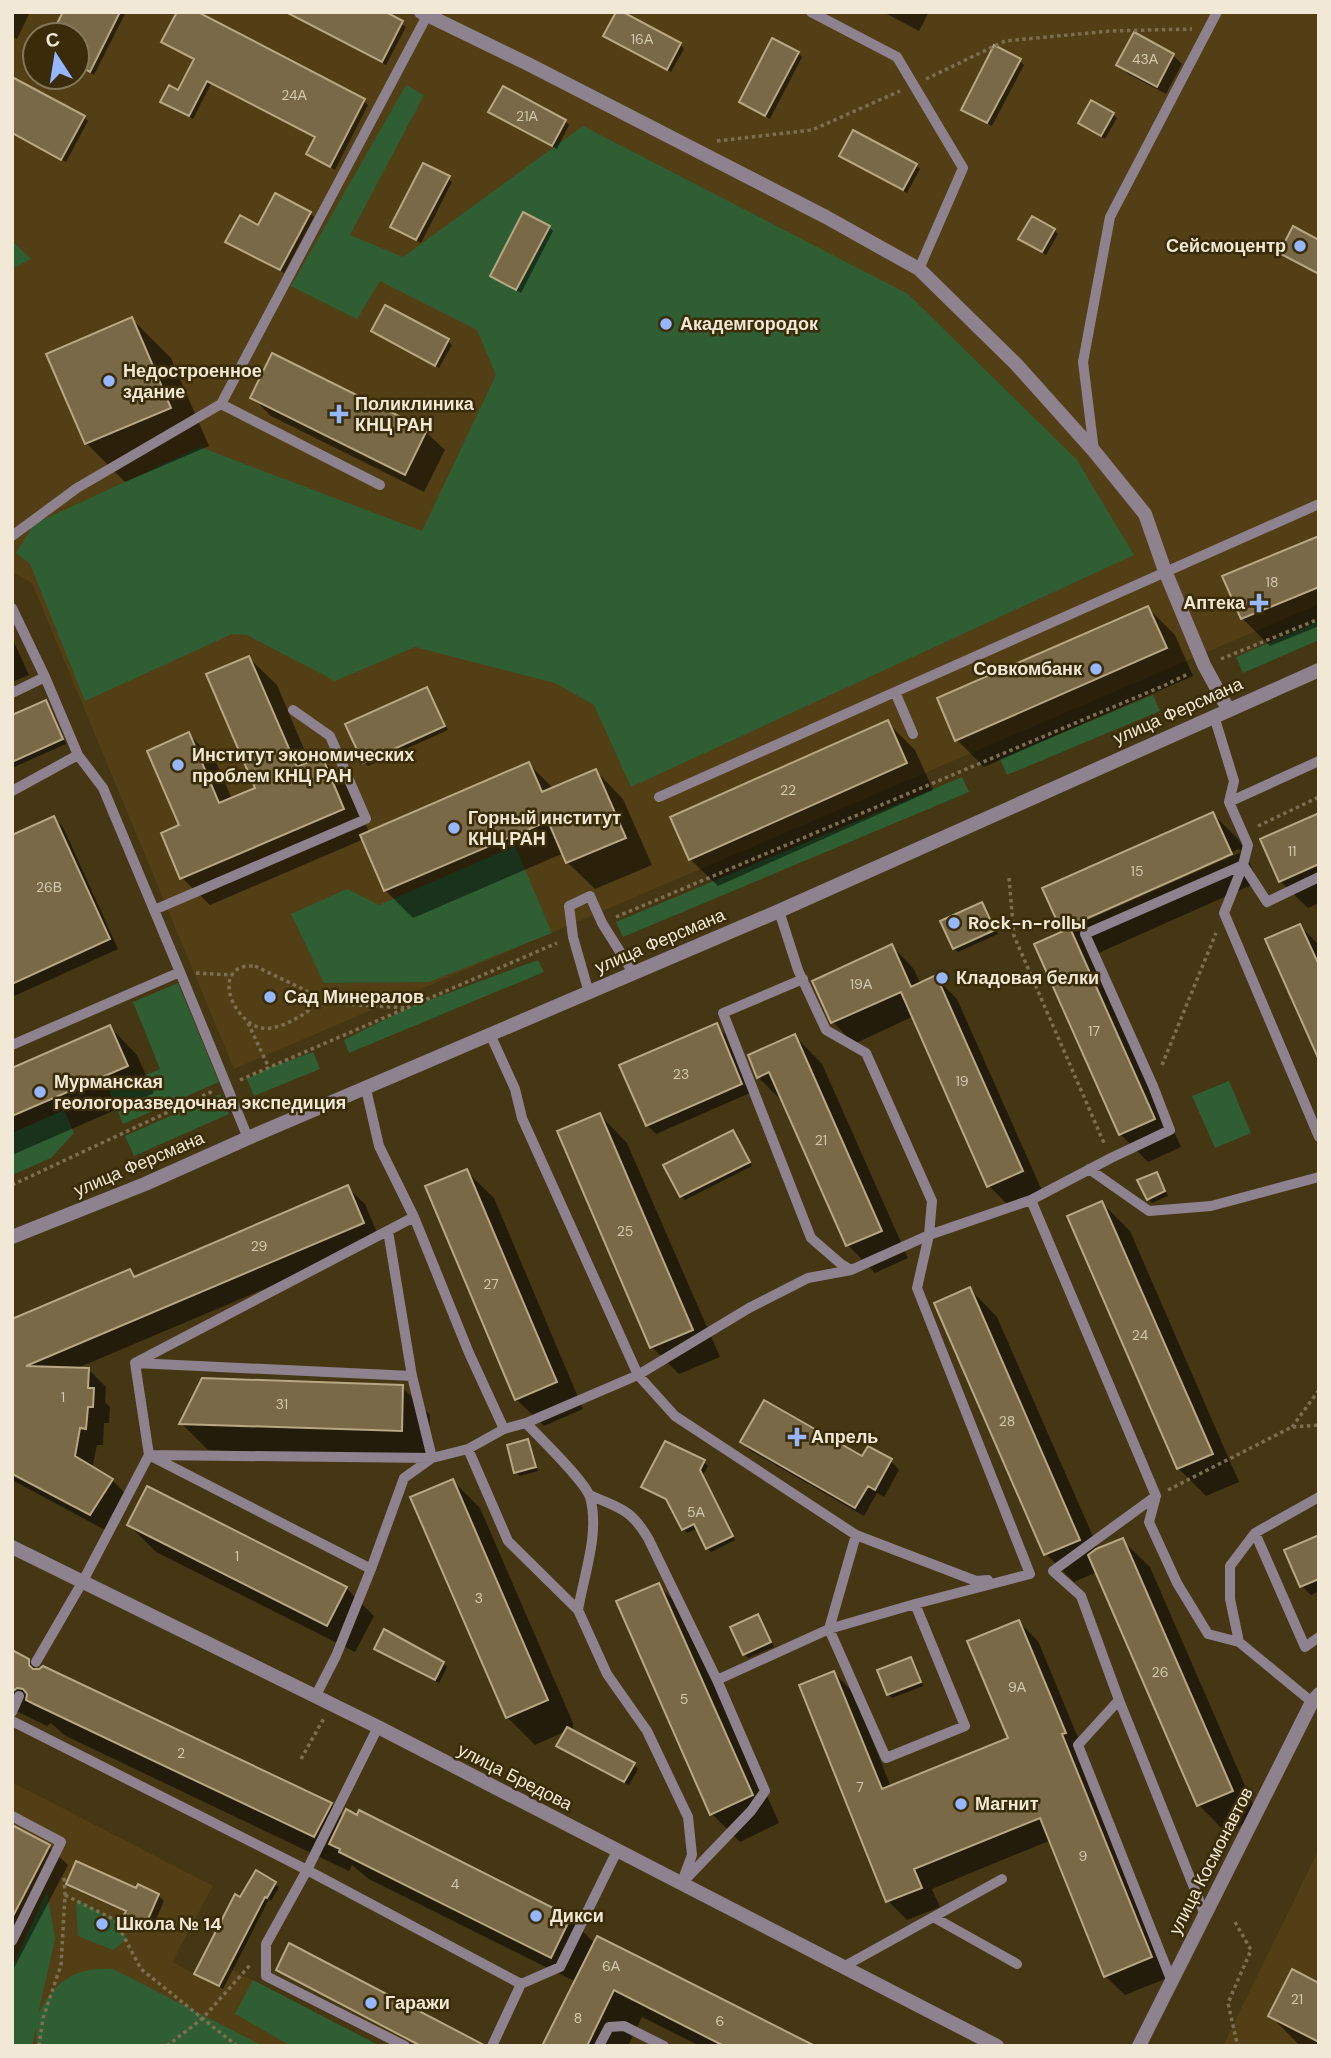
<svg xmlns="http://www.w3.org/2000/svg" width="1331" height="2058" font-family="'DM Sans',sans-serif">
  <rect width="100%" height="100%" fill="#453614"/>
  <!-- built -->
  <path fill="#523f15" fill-rule="evenodd" d="M12,12H1319V604L234,1069L32,583L12,572ZM35,35H77V77H35Z
    M12,1782L213,1886L172,1962L219,1986L229,1968L380,2046H12Z
    M1319,1849V2046H1223Z"/>
  <!-- green -->
  <path fill="#2f5e32" d="M406,85L424,95L350,235L403,257L583,126L908,294L1077,460L1134,555L631,787L594,705L555,683L415,647L335,681L247,635L232,634L85,701L30,564L16,553L34,524L200,447L422,531L496,375L477,330L380,281L357,319L291,286Z
    M12,241L31,259L12,269Z
    M1319,621V640L1243,673L1236,657Z
    M1153,695L1160,711L1007,775L1000,759Z
    M962,777L969,792L623,937L616,922Z
    M515,846L552,933L429,982L324,983L291,914L347,889L379,905Z
    M538,960L544,972L349,1053L344,1040L408,1008Z
    M178,983L219,1082L123,1124L109,1090L160,1069L133,1002Z
    M313,1052L320,1069L254,1096L247,1079L269,1068Z
    M1229,1081L1251,1133L1215,1148L1192,1096Z
    M220,1094L229,1114L134,1156L125,1136Z
    M64,1110L74,1133L51,1158L12,1175V1133Z
    M47,1891L55,1939L38,2014C54,1982 75,1966 113,1969L263,2046H37L36,2027L32,2046H12V1967Z
    M76,1900L115,1920L127,1939L113,1950L78,1936Z
    M253,1980L380,2046H291L235,2014Z"/>
  <!-- shadow -->
  <path fill="#0007" fill-rule="evenodd" d="M12,12H30L17,39L12,37Z
    M65,12H126L94,75L77,66V35H53Z
    M179,12H207L204,17L364,101L368,105L335,170L308,154L316,138L211,84L193,119L163,101L179,92L195,60L167,46L163,42Z
    M286,12H382L406,27L386,65Z
    M883,12H929L919,31Z
    M605,35L680,44L684,49L671,72L609,39Z
    M798,53L802,57L770,119L745,106L741,102Z
    M1173,55L1182,64L1166,94L1128,74L1119,65Z
    M1020,61L1024,65L992,126L967,113L963,109Z
    M12,79L84,117L88,121L66,162L12,134Z
    M503,88L565,121L569,125L557,149L495,116L491,112Z
    M1113,114L1117,118L1105,139L1080,123Z
    M841,156L916,165L920,169L907,193L845,160Z
    M448,178L452,182L421,243L396,230L392,226Z
    M310,213L314,217L284,273L232,245L259,227Z
    M549,227L553,231L521,293L492,276Z
    M1054,230L1058,234L1046,255L1021,239Z
    M132,319L171,358L209,446L125,482L86,443Z
    M373,331L448,341L452,345L439,368L377,335Z
    M252,397L426,432L445,450L424,492L271,416Z
    M1319,538V626L1270,646L1242,618Z
    M1148,608L1175,635L1193,676L984,767L957,740Z
    M12,638L29,675L12,682Z
    M249,658L277,685L310,763L321,758L349,786L369,832L529,764L554,789L596,771L623,799L652,865L595,889L567,862L564,853L413,918L385,890L364,839L210,905L182,878L181,826L189,734L216,762L232,799L257,789Z
    M427,689L431,693L448,730L368,766L364,762Z
    M46,702L50,706L66,744L12,768V716Z
    M887,722L915,750L933,790L718,886L690,859Z
    M1213,814L1240,841L1258,882L1094,955L1181,1147L1148,1162L1120,1134L1065,932L1044,888ZM1239,849L1241,852L1072,927V923Z
    M1319,815V903L1308,908L1280,881Z
    M54,818L63,827L118,949L12,997V837Z
    M982,904L986,908L998,934L958,952L954,948Z
    M1300,926L1319,945V1056Z
    M892,946L913,968L921,984L936,978L957,999L1043,1193L1010,1207L989,1186L914,1016L854,1044L833,1022Z
    M716,1025L725,1034L750,1093L656,1134L647,1125Z
    M110,1027L137,1055L154,1093L12,1155V1070Z
    M795,1036L822,1064L908,1258L875,1273L848,1245L785,1104L758,1077Z
    M600,1115L627,1143L720,1357L679,1374L652,1347Z
    M733,1132L737,1136L752,1166L685,1200L681,1196Z
    M466,1171L494,1198L583,1409L544,1426L516,1399Z
    M1156,1174L1160,1178L1168,1196L1152,1203L1148,1199Z
    M347,1187L365,1204L380,1240L75,1369L89,1370L106,1387L105,1402L110,1407L109,1423H104L103,1445H97L92,1469L112,1480L129,1497L107,1531L12,1480V1321L130,1271L136,1278Z
    M1102,1203L1130,1231L1239,1482L1206,1496L1178,1468L1069,1217Z
    M970,1289L997,1317L1099,1550L1122,1540L1150,1567L1259,1818L1226,1833L1199,1805L1097,1572L1074,1582L1046,1554L937,1304Z
    M402,1387L430,1415L429,1458L208,1450L181,1423Z
    M527,1441L531,1445L538,1471L520,1476L516,1472Z
    M742,1442L891,1461L899,1470L884,1497L877,1493L864,1516L751,1451Z
    M704,1462L708,1466L703,1475L735,1540L711,1552L707,1548L698,1528L687,1533L683,1529L669,1501L647,1491L643,1487Z
    M453,1481L480,1508L573,1723V1729L569,1730L634,1765L638,1769L629,1785L563,1750L559,1746L566,1731L535,1745L507,1717Z
    M129,1525L346,1588L374,1616L355,1652L156,1552Z
    M1319,1537V1591L1311,1595L1302,1586Z
    M658,1585L686,1612L779,1823L740,1842L712,1814L618,1602Z
    M758,1616L762,1620L774,1647L748,1658L744,1654Z
    M1019,1622L1038,1641L1084,1752L1170,1977L1125,1995L1105,1976L1051,1840L932,1889L940,1907L907,1920L888,1901L834,1673L853,1692L891,1787L1010,1739Z
    M376,1649L443,1663L447,1667L439,1683L380,1653Z
    M12,1652L28,1660L38,1671L331,1804L344,1817L570,1918L595,1944L811,2046H700L642,2017L628,2046H544L576,1982L369,1879L352,1865L349,1871L70,1738L63,1734L51,1723L47,1726L12,1709Z
    M911,1659L915,1663L923,1686L892,1698L888,1694Z
    M12,1827L49,1847L68,1865L12,1972Z
    M257,1873L279,1887L271,1901L269,1899L223,1989L197,1973Z
    M68,1883L137,1891L158,1895L164,1901L152,1929L132,1920L127,1913L74,1889Z
    M278,1970L466,2046H420L282,1974Z
    M1319,1985V2046H1300L1270,2015Z"/>
  <!-- building -->
  <path fill="#796946" stroke="#b8a783" stroke-width="2" d="M63,12H120L90,72L77,65V35H51Z
    M177,12H198L365,99L330,167L306,154L315,137L207,81L189,116L160,102L169,85L178,90L194,59L161,42Z
    M286,12H386L403,21L382,62Z
    M616,12H623L681,43L667,70L603,36Z
    M1134,32L1174,54L1157,87L1116,65Z
    M772,38L799,52L765,116L739,102Z
    M994,45L1021,59L987,123L961,110Z
    M12,77L85,116L61,160L12,133Z
    M503,86L566,120L552,146L488,112Z
    M1091,100L1114,113L1101,136L1078,123Z
    M853,130L917,164L903,190L839,156Z
    M423,163L450,176L416,240L390,227Z
    M275,193L311,212L280,270L225,242L240,215L258,225Z
    M523,212L550,226L516,290L490,276Z
    M1032,216L1055,229L1042,252L1018,239Z
    M1293,226L1319,240V274L1279,253Z
    M385,305L449,339L435,366L371,331Z
    M132,317L171,408L85,444L46,354Z
    M272,353L427,430L405,475L250,398Z
    M1319,536V587L1241,619L1222,576Z
    M1148,606L1167,648L955,741L937,698Z
    M249,656L297,767L322,756L344,809L180,879L161,833L179,825L147,751L189,732L219,803L255,788L206,674Z
    M427,687L445,726L363,763L345,724Z
    M46,700L63,739L12,762V715Z
    M888,720L907,763L689,860L670,817Z
    M529,762L542,792L596,769L626,838L566,863L548,821L384,891L360,835Z
    M1213,812L1232,854L1061,930L1042,888Z
    M1319,813V864L1279,882L1260,839Z
    M54,816L110,939L12,984V835Z
    M982,902L995,930L953,949L940,921Z
    M1300,924L1319,965V1060L1265,939Z
    M1070,928L1155,1119L1119,1135L1034,944Z
    M892,944L911,987L936,975L1023,1171L987,1187L901,992L831,1023L812,981Z
    M717,1023L742,1084L646,1126L619,1065Z
    M110,1025L128,1066L12,1116V1068Z
    M795,1034L882,1231L846,1246L769,1072L757,1078L748,1055Z
    M600,1113L693,1330L650,1348L557,1131Z
    M733,1130L750,1162L680,1197L663,1165Z
    M467,1169L557,1382L515,1400L425,1186Z
    M1157,1172L1165,1191L1147,1200L1137,1180Z
    M348,1185L364,1223L26,1366L89,1368L88,1388H94L93,1407H88L86,1429L80,1428L75,1456L113,1479L90,1515L12,1474V1319L130,1269L134,1277Z
    M1102,1201L1213,1454L1177,1469L1067,1216Z
    M970,1287L1080,1540L1044,1555L934,1303Z
    M202,1378L403,1385L402,1431L179,1424Z
    M764,1400L862,1456L868,1446L892,1459L875,1490L868,1486L855,1508L740,1442Z
    M528,1439L536,1467L514,1473L507,1445Z
    M665,1441L705,1460L700,1470L733,1536L706,1549L694,1524L682,1530L666,1499L641,1487Z
    M453,1479L548,1700L506,1718L410,1497Z
    M147,1486L347,1587L327,1626L127,1525Z
    M1319,1535V1579L1300,1587L1284,1550Z
    M1123,1538L1233,1791L1197,1806L1088,1555L1096,1549Z
    M659,1583L753,1795L710,1815L616,1601Z
    M758,1614L771,1642L743,1655L730,1627Z
    M1019,1620L1066,1733L1062,1734L1152,1957L1104,1977L1040,1818L914,1869L922,1888L886,1902L799,1685L834,1671L882,1789L1008,1738L967,1641Z
    M384,1629L444,1662L435,1680L374,1649Z
    M12,1650L29,1659V1665L33,1669H39L43,1666L332,1803L314,1837L34,1704L26,1700L27,1694L23,1689L17,1688L12,1692Z
    M911,1657L921,1682L887,1695L877,1670Z
    M567,1727L635,1763L624,1782L556,1746Z
    M346,1809L357,1815L359,1810L571,1917L551,1958L339,1852L340,1849L329,1844Z
    M12,1825L50,1845L12,1918Z
    M76,1861L136,1888L138,1884L159,1894L146,1924L124,1915L126,1911L66,1884Z
    M256,1870L276,1882L267,1898L265,1897L219,1986L194,1974L235,1894L240,1897Z
    M597,1936L643,1959L815,2046H724L614,1990L587,2046H542Z
    M289,1943L484,2045V2046H421L276,1970Z
    M1292,1969L1319,1983V2042L1268,2016Z"/>
  <g fill="none" stroke-linecap="round" stroke-linejoin="round">
    <!-- path -->
    <path stroke="#7c6f51" stroke-width="3.5" stroke-dasharray="3.5 3.5" stroke-linecap="butt" d="M926,79L1005,41L1110,31L1192,29
      M717,141L812,130L900,91
      M1221,659L1319,619
      M1258,826L1319,797
      M1009,878L1014,936L1104,1143
      M616,917L1163,686L1188,674
      M255,966L307,991L310,1002L308,1011C297,1019 275,1031 262,1028C238,1024 216,982 238,969C242,966 250,966 255,966Z
      M196,973L232,975
      M310,1002L406,1008
      M248,1023L269,1068
      M1162,1065L1216,933
      M240,1080L557,943
      M12,1185L213,1091
      M1292,1427L1319,1390
      M1168,1490L1292,1427L1319,1425
      M301,1759L324,1718
      M65,1895L115,1920L141,1969L237,2046
      M1235,1922L1251,1950L1228,2003L1237,2043L1240,2046
      M39,2046L43,2018L61,1965L65,1895L64,1876
      M167,2046L203,2018L250,1965"/>
    <!-- service -->
    <path stroke="#8f828f" stroke-width="10" d="M811,12L897,57L963,168L919,269
      M221,404L380,485
      M1094,451L1083,362L1110,217L1217,12
      M12,536L77,488L221,404L429,12
      M12,608L45,677L78,755L103,788L180,972
      M12,693L45,677
      M1214,716L1234,781L1229,802L1248,845L1243,865L1224,913L1319,1137
      M913,734L895,692L1319,504
      M12,791L78,755
      M659,797L895,692
      M1229,802L1319,761
      M1243,865L1267,902L1319,877
      M154,910L366,819L330,736L293,710
      M779,911L798,970L826,1030L866,1053L932,1201L929,1235
      M803,979L723,1013L811,1238L841,1264L851,1270
      M589,993L573,937L569,906L590,896L602,923L634,974
      M490,1034L515,1089L522,1118L638,1375L675,1416L856,1535L976,1581L988,1580
      M12,1045L180,972L248,1138
      M366,1089L379,1146L414,1217L469,1353L504,1429
      M1089,1169L1149,1211L1211,1206L1319,1177
      M388,1231L412,1376
      M929,1235L1031,1200
      M135,1363L412,1376L432,1458L149,1455L371,1569
      M526,1423C539,1437 585,1481 590,1497C600,1533 584,1574 578,1610
      M468,1449L508,1541L578,1610L607,1674L647,1731L688,1817L692,1855L683,1879
      M590,1495C620,1509 630,1508 648,1538L717,1680
      M1156,1496L1149,1522L1177,1583L1208,1634L1239,1642L1312,1702
      M1255,1533L1305,1647L1319,1637
      M856,1535L829,1629L886,1758L965,1726L915,1604
      M1239,1642L1230,1599V1566L1255,1533L1319,1497
      M36,1662L83,1581L149,1455L135,1363L414,1217
      M315,1697L336,1656L371,1569L404,1478L432,1458L468,1449L504,1429L526,1423L638,1375L749,1308L808,1278L851,1270L929,1235L917,1288L1030,1574L915,1604L829,1629L717,1680L765,1791L751,1811L681,1884
      M1119,1700L1078,1745L1172,1982
      M12,1712L19,1696
      M12,1721L307,1870L521,1984
      M378,1727L307,1870L266,1944V1976L405,2046
      M12,1816L61,1842L12,1941
      M1205,1915L1119,1700L1081,1596L1053,1571L1156,1496L1031,1200L1111,1158L1170,1130L1153,1086L1085,934L1243,865
      M935,1918L1017,1964
      M843,1967L1002,1879
      M492,2046L521,1984L560,1967L617,1851
      M599,2046L609,2027L624,2026L664,2046"/>
    <!-- minor -->
    <path stroke="#8f828f" stroke-width="14" d="M421,12L530,65L826,217L919,269L1016,364L1094,451L1145,514L1165,571L1204,665L1228,709
      M1139,2046L1312,1702L1319,1694"/>
    <!-- tertiary -->
    <path stroke="#8f828f" stroke-width="14" d="M12,1237L145,1184L248,1138L779,911L1319,670
      M12,1547L378,1727L997,2046"/>
  </g>
  <!-- markers -->
  <g fill="#96b6fd" stroke="#3a2c09" stroke-width="2.5">
    <circle cx="1300" cy="246" r="7"/>
    <circle cx="666" cy="324" r="7"/>
    <circle cx="109" cy="381" r="7"/>
    <path d="M335.5 403.5h7v7h7v7h-7v7h-7v-7h-7v-7h7z"/>
    <path d="M1255.5 592.5h7v7h7v7h-7v7h-7v-7h-7v-7h7z"/>
    <circle cx="1096" cy="669" r="7"/>
    <circle cx="178" cy="765" r="7"/>
    <circle cx="454" cy="828" r="7"/>
    <circle cx="954" cy="923" r="7"/>
    <circle cx="942" cy="978" r="7"/>
    <circle cx="270" cy="997" r="7"/>
    <circle cx="40" cy="1092" r="7"/>
    <path d="M793.5 1426.5h7v7h7v7h-7v7h-7v-7h-7v-7h7z"/>
    <circle cx="961" cy="1804" r="7"/>
    <circle cx="536" cy="1916" r="7"/>
    <circle cx="102" cy="1924" r="7"/>
    <circle cx="371" cy="2003" r="7"/>
  </g>
  <g text-anchor="middle" stroke-width="5" stroke-linejoin="round" paint-order="stroke">
    <!-- number labels -->
    <g font-size="14" fill="#d3c8b1">
      <text x="642" y="44">16А</text>
      <text x="1145" y="64">43А</text>
      <text x="294" y="100">24А</text>
      <text x="527" y="121">21А</text>
      <text x="1272" y="587">18</text>
      <text x="788" y="795">22</text>
      <text x="1292" y="856">11</text>
      <text x="1137" y="876">15</text>
      <text x="49" y="892">26В</text>
      <text x="861" y="989">19А</text>
      <text x="1094" y="1036">17</text>
      <text x="681" y="1079">23</text>
      <text x="962" y="1086">19</text>
      <text x="821" y="1145">21</text>
      <text x="625" y="1236">25</text>
      <text x="259" y="1251">29</text>
      <text x="491" y="1289">27</text>
      <text x="1140" y="1340">24</text>
      <text x="63" y="1402">1</text>
      <text x="282" y="1409">31</text>
      <text x="1007" y="1426">28</text>
      <text x="696" y="1517">5А</text>
      <text x="237" y="1561">1</text>
      <text x="479" y="1603">3</text>
      <text x="1160" y="1677">26</text>
      <text x="1017" y="1692">9А</text>
      <text x="684" y="1704">5</text>
      <text x="181" y="1758">2</text>
      <text x="860" y="1792">7</text>
      <text x="1083" y="1861">9</text>
      <text x="455" y="1889">4</text>
      <text x="611" y="1971">6А</text>
      <text x="1297" y="2004">21</text>
      <text x="578" y="2023">8</text>
      <text x="720" y="2026">6</text>
    </g>
    <!-- poi labels -->
    <g font-size="18" font-weight="bold" fill="#f1e8d5" stroke="#3a2c09" text-anchor="start">
      <text x="1286" y="252" text-anchor="end">Сейсмоцентр</text>
      <text x="680" y="330">Академгородок</text>
      <text x="123" y="377">Недостроенное<tspan x="123" dy="21">здание</tspan></text>
      <text x="355" y="410">Поликлиника<tspan x="355" dy="21">КНЦ РАН</tspan></text>
      <text x="1245" y="609" text-anchor="end">Аптека</text>
      <text x="1082" y="675" text-anchor="end">Совкомбанк</text>
      <text x="192" y="761">Институт экономических<tspan x="192" dy="21">проблем КНЦ РАН</tspan></text>
      <text x="468" y="824">Горный институт<tspan x="468" dy="21">КНЦ РАН</tspan></text>
      <text x="968" y="929">Rock-n-rollы</text>
      <text x="956" y="984">Кладовая белки</text>
      <text x="284" y="1003">Сад Минералов</text>
      <text x="54" y="1088">Мурманская<tspan x="54" dy="21">геологоразведочная экспедиция</tspan></text>
      <text x="811" y="1443">Апрель</text>
      <text x="975" y="1810">Магнит</text>
      <text x="550" y="1922">Дикси</text>
      <text x="116" y="1930">Школа № 14</text>
      <text x="385" y="2009">Гаражи</text>
    </g>
    <!-- street labels -->
    <g font-size="18" fill="#f1e8d5" stroke="#3a2c09">
      <text transform="translate(1178 711) rotate(-24)" y="6">улица Ферсмана</text>
      <text transform="translate(660 941) rotate(-23)" y="6">улица Ферсмана</text>
      <text transform="translate(139 1164) rotate(-23)" y="6">улица Ферсмана</text>
      <text transform="translate(515 1777) rotate(27)" y="6">улица Бредова</text>
      <text transform="translate(1211 1861) rotate(-63)" y="6">улица Космонавтов</text>
    </g>
  </g>
  <!-- border -->
  <rect width="1331" height="2058" fill="none" stroke="#f1e8d5" stroke-width="28"/>
  <!-- north arrow -->
  <g transform="translate(56 56) rotate(348)"><circle r="33" fill="#3a2c09" stroke="#83775b" stroke-width="2"/>
  <path d="M0-5L12 26L0 18L-12 26Z" fill="#96b6fd"/>
  <text y="-10" font-size="19" font-weight="bold" text-anchor="middle" fill="#f1e8d5">С</text>
  </g>
</svg>
